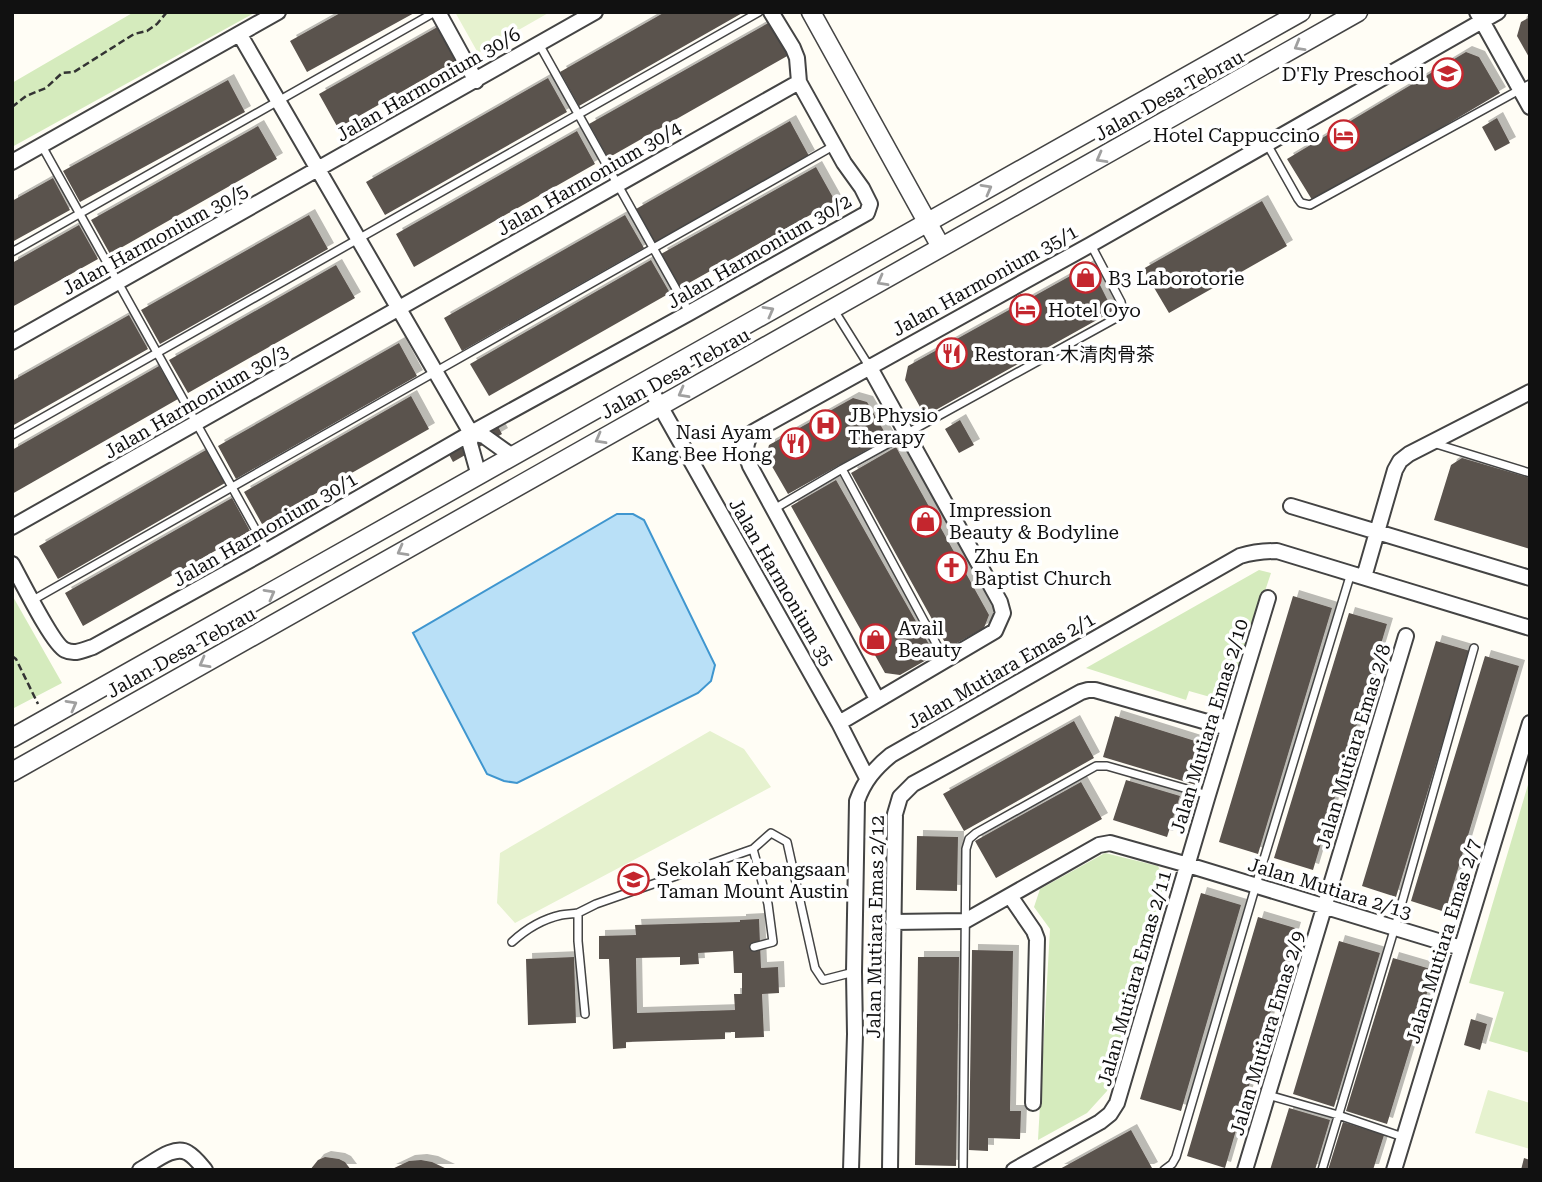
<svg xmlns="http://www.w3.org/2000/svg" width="1542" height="1182" font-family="'Roboto Serif','Noto Sans SC',serif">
  <defs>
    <filter id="shadow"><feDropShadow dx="6" dy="-6" stdDeviation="0" flood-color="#0004"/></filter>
  </defs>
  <rect width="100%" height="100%" fill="#fffdf5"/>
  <!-- green -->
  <path fill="#d5ebbd" d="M134,12H256L12,147V83Z
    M1259,570L1271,573L1228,702L1189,691L1186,700L1086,668Z
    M12,595L62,683L14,708L12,706Z
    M1530,778V1053L1489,1041L1504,992L1469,983Z
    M1105,853L1158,866L1166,884L1107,1091L1087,1113L1038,1140L1050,929L1034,907L1040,889Z"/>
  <!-- pitch -->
  <path fill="#e6f2cf" d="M455,12H550L478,53Z
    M710,731L744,749L771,787L515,923L497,903L500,853Z
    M1488,1090L1530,1103V1149L1475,1133Z"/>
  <!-- water -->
  <path fill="#b9e0f7" stroke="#3f96cf" stroke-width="2" d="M617,514H633L644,520L715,665L711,681L698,693L517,783L504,781L487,774L413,633Z"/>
  <!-- building -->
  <path fill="#5a524d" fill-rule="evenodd" filter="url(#shadow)" d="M342,12H416L307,72L290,41Z
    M665,12H744L579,106L560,72Z
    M1530,17V59L1517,36L1521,22Z
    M770,22L789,55L608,158L589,124Z
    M441,25L459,59L338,128L319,94Z
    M1466,52L1479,57L1500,93L1314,203L1287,159Z
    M548,78L567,112L385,215L366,182Z
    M228,80L245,112L80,202L63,171Z
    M1497,118L1510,143L1495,151L1482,127Z
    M790,121L809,156L655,243L636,209Z
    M258,126L277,159L110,254L91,220Z
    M577,131L595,164L414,267L396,234Z
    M816,167L835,201L680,288L661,254Z
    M53,178L70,210L12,242V201Z
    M1262,201L1287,246L1169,313L1143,269Z
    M309,215L328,249L160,344L141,310Z
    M625,215L644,248L462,351L444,318Z
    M79,225L98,259L12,307V263Z
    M651,260L670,293L489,396L470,364Z
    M336,265L355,298L188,393L169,360Z
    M1090,265L1113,311L925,416L905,380L908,366Z
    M129,315L148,349L12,426V381Z
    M399,343L417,376L236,479L218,446Z
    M159,366L178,399L12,494V450Z
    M411,396L429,429L262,524L244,492Z
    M853,398L867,402L888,438L788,494L766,456L769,445Z
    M960,420L974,445L959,453L945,429Z
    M495,421L502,434L453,462L446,449Z
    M896,447L989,615L984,628L948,648L851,473Z
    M206,450L225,483L58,579L39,546Z
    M1462,458L1530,478V549L1434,520L1451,465Z
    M836,480L935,655L900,675L885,673L791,506Z
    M232,498L250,531L83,626L65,593Z
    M1293,596L1332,608L1258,854L1219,842Z
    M1349,613L1387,624L1313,870L1274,858Z
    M1436,641L1470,651L1396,897L1362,886Z
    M1485,656L1519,666L1445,912L1411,901Z
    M1115,716L1208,745L1196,785L1103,757Z
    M1074,721L1094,758L964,831L943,794Z
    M1126,780L1180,796L1167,837L1113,820Z
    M1081,782L1102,819L996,878L975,841Z
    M917,836L958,837L957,891L916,890Z
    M1201,893L1241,905L1181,1111L1140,1099Z
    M1258,917L1295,928L1225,1168L1187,1156Z
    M759,919L761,968L778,967L779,993L762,994L764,1037L735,1038V1032H725V1039L626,1042V1048L613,1049L609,959H599V936L636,935L635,925L740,922V920ZM733,951L734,973H742V994H734L735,1010L637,1013L636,958L680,957V965L699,964L698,953Z
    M1339,941L1380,953L1334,1107L1293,1094Z
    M972,950L1013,951L1010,1111H1021L1020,1139L988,1138V1151L969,1150Z
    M574,957L576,1023L528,1025L526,959Z
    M918,957H959L956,1166L915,1165Z
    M1393,958L1434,970L1387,1124L1346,1111Z
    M1471,1019L1487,1024L1480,1050L1464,1045Z
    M1289,1108L1330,1120L1315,1170H1270Z
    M1343,1122L1384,1135L1373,1170H1328Z
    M1131,1130L1152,1168L1148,1170H1058Z
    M325,1157L339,1159L345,1162L351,1170H310L318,1160Z
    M1524,1158L1530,1160V1170H1521Z
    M421,1160L432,1162L449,1170H390L409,1161Z"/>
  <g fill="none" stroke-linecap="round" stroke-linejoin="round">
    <defs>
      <path id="service" d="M539,44L689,312
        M1267,144L1298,199L1301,203L1310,205L1530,84
        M42,146L267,550
        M12,252L435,12
        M834,310L869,366
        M12,435L759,12
        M1433,443L1530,473
        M842,469L945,660
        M774,509L842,469L1118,317L1123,311L1121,302L1091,245
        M33,600L835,145
        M512,942C525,930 543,919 561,915C567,914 573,914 578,913
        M754,947L773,942L768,904L753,849L771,833L787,842L815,968L823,980L854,972
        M585,1014L578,941V913L596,904L753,849
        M1268,1095L1338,1115L1403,1137
        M963,1170L966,849L969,839L976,833L1096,766H1107L1208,795
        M1164,1170L1172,1164L1176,1157L1256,885L1351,573
        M1322,1170L1395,927L1474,648"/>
      <path id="minor" d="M438,12L476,81
        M1477,12L1530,107
        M240,35L471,433L470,444L479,476
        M12,162L278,12
        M12,342L595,12
        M646,381L839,723L867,778
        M471,433L484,436L512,456
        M1291,506L1530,578
        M12,527L799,82
        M12,564C21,580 53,645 65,650C75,655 83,650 93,647L268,550L471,433L689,313L867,213L870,204L862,188L844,163L799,82L797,58L793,48L771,12
        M1364,577L1395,470L1400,461L1409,454L1530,392
        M877,699L750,466C745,453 744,443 753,432L1090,245L1498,12
        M839,723L995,631L1003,613L1000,602L869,366
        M1010,896L1034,931L1037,939L1033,1103
        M893,922L965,921L1099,845L1110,843L1188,865L1461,948
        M140,1170C153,1163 174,1144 188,1153C195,1157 200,1164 205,1170
        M851,1170L855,1034L854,972L857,801C864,781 875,768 891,755L1240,556C1253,552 1264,551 1277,551L1530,628
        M890,1170L895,814L900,797L913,784L1081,692L1088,690H1095L1228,728
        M1014,1170L1100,1122L1110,1114L1117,1103L1208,795L1268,598
        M1245,1170L1406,636
        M1394,1170L1530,723"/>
      <path id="tertiary" d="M811,12L941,247
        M12,738L1301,12
        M12,772L1358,12"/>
    </defs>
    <!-- service casing -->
    <use href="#service" stroke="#444" stroke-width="10"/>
    <!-- minor casing -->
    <use href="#minor" stroke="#444" stroke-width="18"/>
    <!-- tertiary casing -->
    <use href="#tertiary" stroke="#444" stroke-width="21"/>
    <!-- path -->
    <path stroke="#333" stroke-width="2.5" stroke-dasharray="7 3.5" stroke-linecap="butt" d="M12,107L26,96L46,88L62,73L74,72L134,34L147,31L157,24L167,12
      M12,656L16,659L38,704"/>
    <!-- service -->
    <use href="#service" stroke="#fff" stroke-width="7"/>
    <!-- minor -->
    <use href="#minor" stroke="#fff" stroke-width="14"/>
    <!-- tertiary -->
    <use href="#tertiary" stroke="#fff" stroke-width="18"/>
  </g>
  <!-- one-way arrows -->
  <defs><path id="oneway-chevron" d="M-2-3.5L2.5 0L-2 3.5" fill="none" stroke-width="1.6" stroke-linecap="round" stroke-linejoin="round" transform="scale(1.75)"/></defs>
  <g stroke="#a0a0a0">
    <use href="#oneway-chevron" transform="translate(1299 46) rotate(150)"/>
    <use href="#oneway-chevron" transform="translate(1101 158) rotate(151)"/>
    <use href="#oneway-chevron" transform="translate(987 189) rotate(-29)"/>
    <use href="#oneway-chevron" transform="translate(882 281) rotate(151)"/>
    <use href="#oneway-chevron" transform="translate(769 311) rotate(-29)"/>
    <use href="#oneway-chevron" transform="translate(683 393) rotate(151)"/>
    <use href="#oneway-chevron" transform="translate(600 439) rotate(151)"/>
    <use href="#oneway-chevron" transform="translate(402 551) rotate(151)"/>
    <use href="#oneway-chevron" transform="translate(270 594) rotate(-29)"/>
    <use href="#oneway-chevron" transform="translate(204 663) rotate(151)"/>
    <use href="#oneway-chevron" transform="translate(72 705) rotate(-29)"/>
  </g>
  <!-- icons -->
  <defs>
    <symbol id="school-ring" viewBox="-11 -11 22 22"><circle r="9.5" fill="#fff" stroke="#c4262e" stroke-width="1.5"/><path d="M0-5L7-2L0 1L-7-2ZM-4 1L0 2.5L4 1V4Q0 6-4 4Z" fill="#c4262e"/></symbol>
    <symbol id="hotel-ring" viewBox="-11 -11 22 22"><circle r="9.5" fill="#fff" stroke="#c4262e" stroke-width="1.5"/><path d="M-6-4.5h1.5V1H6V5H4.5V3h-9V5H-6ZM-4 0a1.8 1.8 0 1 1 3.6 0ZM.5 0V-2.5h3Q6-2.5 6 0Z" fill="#c4262e"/></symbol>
    <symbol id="shop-ring" viewBox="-11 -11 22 22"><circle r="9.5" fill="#fff" stroke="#c4262e" stroke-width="1.5"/><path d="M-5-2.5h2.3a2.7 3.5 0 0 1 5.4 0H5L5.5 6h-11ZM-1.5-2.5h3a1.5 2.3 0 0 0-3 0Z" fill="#c4262e"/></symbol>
    <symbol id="restaurant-ring" viewBox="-11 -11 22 22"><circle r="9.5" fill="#fff" stroke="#c4262e" stroke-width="1.5"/><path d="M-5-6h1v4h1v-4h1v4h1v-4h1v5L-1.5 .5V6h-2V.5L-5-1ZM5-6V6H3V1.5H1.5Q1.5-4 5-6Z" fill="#c4262e"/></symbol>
    <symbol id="hospital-ring" viewBox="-11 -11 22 22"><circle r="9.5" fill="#fff" stroke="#c4262e" stroke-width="1.5"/><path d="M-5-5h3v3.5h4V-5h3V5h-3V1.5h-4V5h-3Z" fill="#c4262e"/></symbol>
    <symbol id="church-ring" viewBox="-11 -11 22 22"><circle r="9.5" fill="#fff" stroke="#c4262e" stroke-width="1.5"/><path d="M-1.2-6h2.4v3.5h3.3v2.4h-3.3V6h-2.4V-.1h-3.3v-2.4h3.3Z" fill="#c4262e"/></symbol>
  </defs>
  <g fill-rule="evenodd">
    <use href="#school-ring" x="1430" y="56" width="35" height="35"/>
    <use href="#hotel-ring" x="1326" y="118" width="35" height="35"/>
    <use href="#shop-ring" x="1068" y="260" width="35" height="35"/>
    <use href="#hotel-ring" x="1008" y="292" width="35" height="35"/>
    <use href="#restaurant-ring" x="934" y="336" width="35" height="35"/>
    <use href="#hospital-ring" x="808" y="408" width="35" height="35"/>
    <use href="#restaurant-ring" x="778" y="426" width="35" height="35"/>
    <use href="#shop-ring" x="908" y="504" width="35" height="35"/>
    <use href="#church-ring" x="934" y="550" width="35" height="35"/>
    <use href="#shop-ring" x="858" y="622" width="35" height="35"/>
    <use href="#school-ring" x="616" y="862" width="35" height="35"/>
  </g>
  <g text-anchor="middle" stroke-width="7" stroke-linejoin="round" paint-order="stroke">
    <!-- poi labels -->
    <g font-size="19" fill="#111" stroke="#fff" text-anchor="start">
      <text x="1425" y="81" text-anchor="end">D'Fly Preschool</text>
      <text x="1320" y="142" text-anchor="end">Hotel Cappuccino</text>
      <text x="1108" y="285">B3 Laborotorie</text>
      <text x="1048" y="317">Hotel Oyo</text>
      <text x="974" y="361">Restoran 木清肉骨茶</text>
      <text x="848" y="422">JB Physio<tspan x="848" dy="22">Therapy</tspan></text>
      <text x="772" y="439" text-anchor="end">Nasi Ayam<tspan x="772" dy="22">Kang Bee Hong</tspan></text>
      <text x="949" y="517">Impression<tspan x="949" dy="22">Beauty &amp; Bodyline</tspan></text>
      <text x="974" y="563">Zhu En<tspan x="974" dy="22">Baptist Church</tspan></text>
      <text x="898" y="635">Avail<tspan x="898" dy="22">Beauty</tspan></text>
      <text x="657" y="876">Sekolah Kebangsaan<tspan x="657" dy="22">Taman Mount Austin</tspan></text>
    </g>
    <!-- street labels -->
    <g font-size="19" fill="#111" stroke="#fff">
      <text transform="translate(428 84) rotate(-30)" y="7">Jalan Harmonium 30/6</text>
      <text transform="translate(1169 95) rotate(-29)" y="7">Jalan Desa Tebrau</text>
      <text transform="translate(589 178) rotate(-30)" y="7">Jalan Harmonium 30/4</text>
      <text transform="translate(155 239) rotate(-29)" y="7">Jalan Harmonium 30/5</text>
      <text transform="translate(759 251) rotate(-30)" y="7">Jalan Harmonium 30/2</text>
      <text transform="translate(985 280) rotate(-29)" y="7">Jalan Harmonium 35/1</text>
      <text transform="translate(675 373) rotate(-29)" y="7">Jalan Desa Tebrau</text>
      <text transform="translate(196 401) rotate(-30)" y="7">Jalan Harmonium 30/3</text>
      <text transform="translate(265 529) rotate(-30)" y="7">Jalan Harmonium 30/1</text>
      <text transform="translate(782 582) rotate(60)" y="7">Jalan Harmonium 35</text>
      <text transform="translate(181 652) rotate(-29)" y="7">Jalan Desa Tebrau</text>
      <text transform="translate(1001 670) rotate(-30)" y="7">Jalan Mutiara Emas 2/1</text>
      <text transform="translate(1209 726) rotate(-73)" y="7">Jalan Mutiara Emas 2/10</text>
      <text transform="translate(1353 746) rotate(-73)" y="7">Jalan Mutiara Emas 2/8</text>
      <text transform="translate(1330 888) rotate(17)" y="7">Jalan Mutiara 2/13</text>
      <text transform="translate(875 927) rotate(-89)" y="7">Jalan Mutiara Emas 2/12</text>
      <text transform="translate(1443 941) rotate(-73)" y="7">Jalan Mutiara Emas 2/7</text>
      <text transform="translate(1134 978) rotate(-74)" y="7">Jalan Mutiara Emas 2/11</text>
      <text transform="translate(1267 1033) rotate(-73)" y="7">Jalan Mutiara Emas 2/9</text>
    </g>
  </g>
  <!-- border -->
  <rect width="1542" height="1182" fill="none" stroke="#111111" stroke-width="28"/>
</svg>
